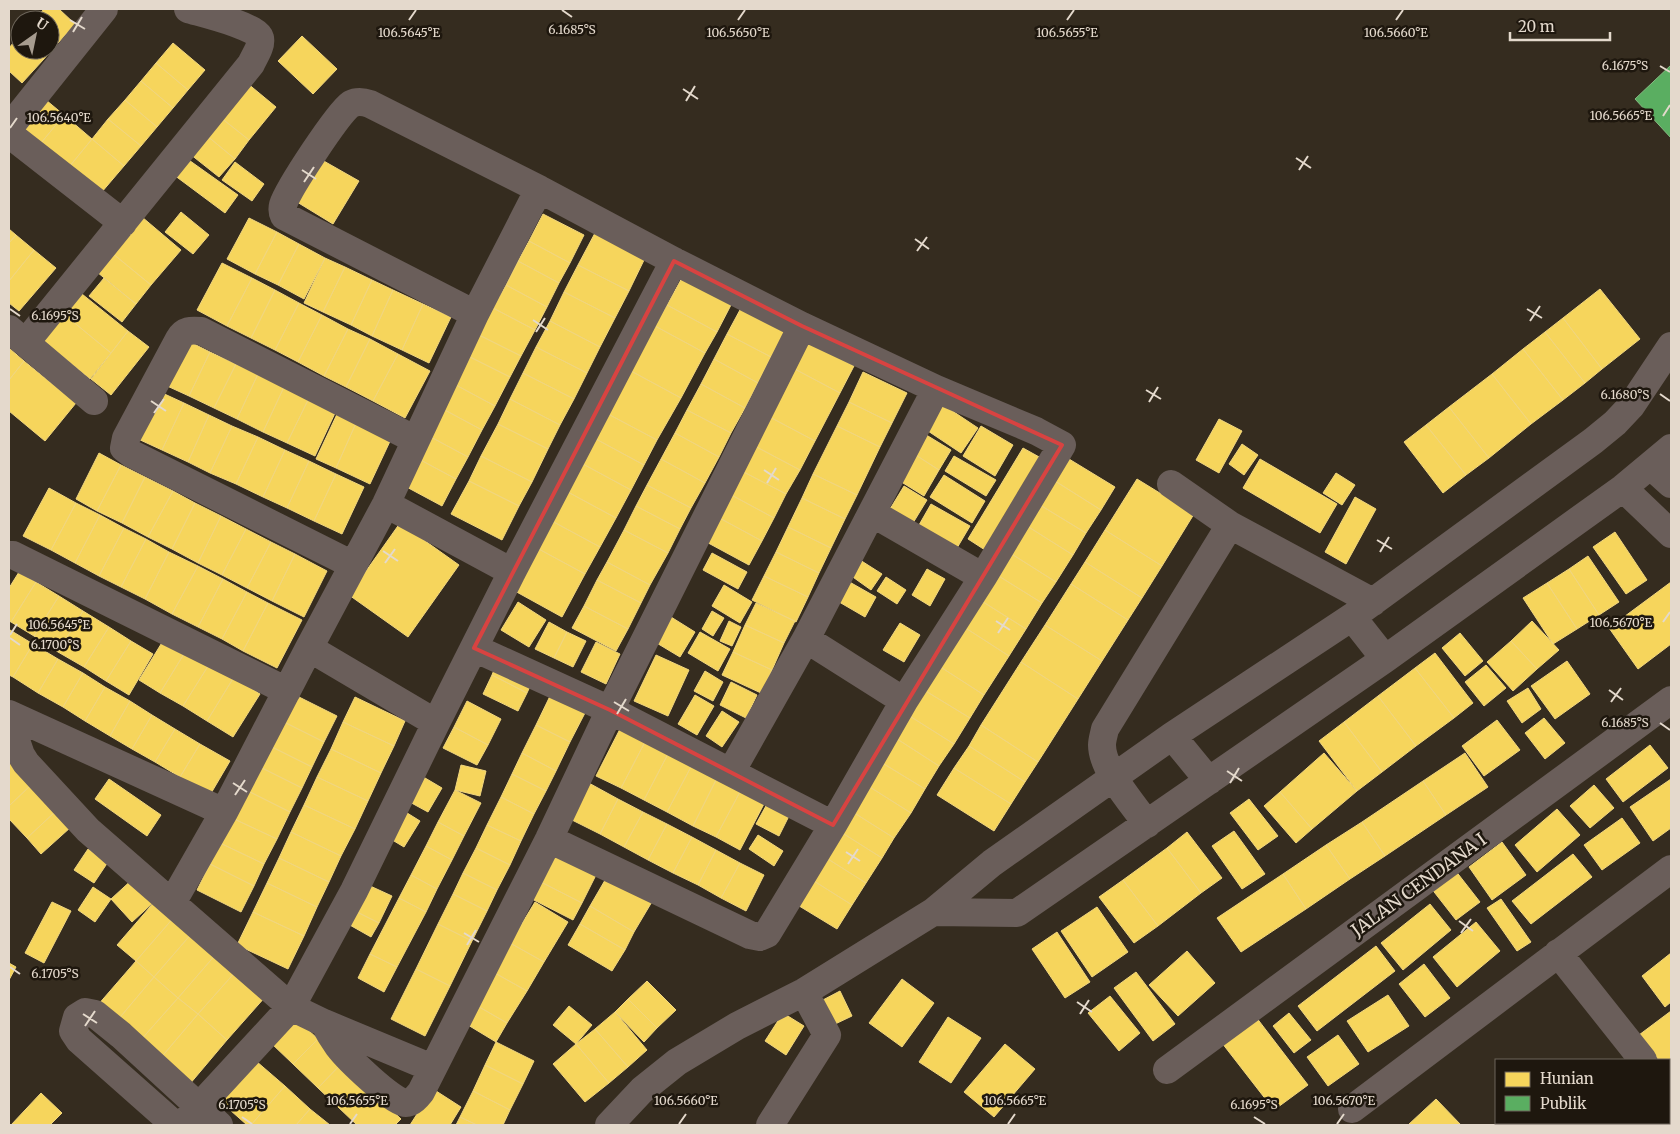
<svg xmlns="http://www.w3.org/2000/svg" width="1680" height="1134" font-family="Merriweather,serif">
  <rect width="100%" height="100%" fill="#352c1f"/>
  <!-- homes -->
  <path fill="#f6d55c" stroke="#f1d67e" d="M44,9H59L75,24L58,43L50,36V20H34Z
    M50,36L58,43L43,60L32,50H50Z
    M302,36L337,69L313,94L278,61Z
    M18,37L20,40V50H32L43,60L22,83L9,71V48Z
    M173,43L205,70L188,90L156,63Z
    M156,63L188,90L173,108L141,81Z
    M141,81L173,108L157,127L125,100Z
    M247,83L276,107L249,140L220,117Z
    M46,100L64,115L41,143L23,128Z
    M125,100L157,127L141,146L108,119Z
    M64,115L92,139L69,167L41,143Z
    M220,117L249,140L235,159L206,135Z
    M108,119L141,146L124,166L92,139Z
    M206,135L235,159L219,177L190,154Z
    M92,139L124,166L101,193L69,167Z
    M186,158L238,195L225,213L174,175Z
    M322,160L359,181L333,224L297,202Z
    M235,162L264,184L252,201L222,180Z
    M181,212L209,235L193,254L165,232Z
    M543,214L584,235L570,263L529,241Z
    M142,217L181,250L151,285L112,253Z
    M249,218L277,232L255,274L227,259Z
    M9,229L16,235L9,243Z
    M277,232L299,244L278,285L255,274Z
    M595,233L645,258L629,291L578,265Z
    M16,235L34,250L9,281V243Z
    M529,241L570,263L559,283L518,261Z
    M299,244L325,258L304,299L278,285Z
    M34,250L56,268L19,311L9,303V281Z
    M112,253L151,285L136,304L97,272Z
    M325,258L345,267L323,312L304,303Z
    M518,261L559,283L547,307L506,285Z
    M222,263L252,278L227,326L197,310Z
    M578,265L629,291L615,318L564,292Z
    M345,267L372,280L351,325L323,312Z
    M683,276L732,303L717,332L667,305Z
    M104,278L136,304L122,322L89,296Z
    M252,278L275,290L251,338L227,326Z
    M372,280L393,290L372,336L351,325Z
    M506,285L547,307L535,330L493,308Z
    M1600,289L1640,339L1602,369L1563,318Z
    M77,290L128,331L111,353L60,311Z
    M275,290L299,303L275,350L251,338Z
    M393,290L423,304L402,350L372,336Z
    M564,292L615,318L600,347L550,321Z
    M299,303L322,315L298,362L275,350Z
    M423,304L451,317L429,363L402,350Z
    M667,305L717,332L705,353L655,326Z
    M493,308L535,330L521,356L479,335Z
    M741,308L785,332L771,357L727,334Z
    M60,311L111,353L90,379L39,337Z
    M322,315L348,329L324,376L298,362Z
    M1563,318L1602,369L1585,383L1545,332Z
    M550,321L600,347L587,373L536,347Z
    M655,326L705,353L681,398L631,371Z
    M348,329L370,339L346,387L324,376Z
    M128,331L149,347L111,395L91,379Z
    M1545,332L1585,383L1563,400L1523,349Z
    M727,334L771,357L758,383L714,359Z
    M479,335L521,356L510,377L468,356Z
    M370,339L398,354L373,401L346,387Z
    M803,339L854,366L840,393L789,366Z
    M186,340L210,352L189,396L165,385Z
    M536,347L587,373L574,399L523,373Z
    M9,348L24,361L9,380Z
    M1523,349L1563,400L1531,424L1492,374Z
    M210,352L236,364L214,408L189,396Z
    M398,354L430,371L405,418L373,401Z
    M468,356L510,377L495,406L454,384Z
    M714,359L758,383L745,408L701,384Z
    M24,361L76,403L45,441L9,411V380Z
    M236,364L258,374L237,419L214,408Z
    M789,366L840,393L815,441L764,414Z
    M631,371L681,398L657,440L608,414Z
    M863,372L907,393L892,423L849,402Z
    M523,373L574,399L560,425L510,399Z
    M258,374L284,387L263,432L237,419Z
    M1492,374L1531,424L1489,458L1449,407Z
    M454,384L495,406L482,430L441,408Z
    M701,384L745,408L731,433L687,410Z
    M284,387L309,398L287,443L263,432Z
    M158,391L184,403L162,450L136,438Z
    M309,398L336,411L315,456L287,443Z
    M510,399L560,425L548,449L498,424Z
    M849,402L892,423L880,447L837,426Z
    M184,403L209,415L188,462L162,450Z
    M942,404L978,428L961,453L925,429Z
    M1449,407L1489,458L1466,475L1426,425Z
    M441,408L482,430L468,457L427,435Z
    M687,410L731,433L719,457L675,433Z
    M338,412L357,421L336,468L316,459Z
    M608,414L657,440L644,465L594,438Z
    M764,414L815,441L800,470L749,443Z
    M209,415L232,426L210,473L188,462Z
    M1219,419L1242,431L1219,473L1196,460Z
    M357,421L392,437L370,484L336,468Z
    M498,424L548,449L532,482L481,456Z
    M1426,425L1466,475L1443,493L1404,442Z
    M232,426L258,437L236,484L210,473Z
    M837,426L880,447L857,495L813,474Z
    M981,426L1013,445L995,476L963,456Z
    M675,433L719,457L705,483L661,459Z
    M923,433L951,450L939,470L911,452Z
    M427,435L468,457L456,479L415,457Z
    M258,437L285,450L263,497L236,484Z
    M594,438L644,465L631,490L581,463Z
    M749,443L800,470L786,494L736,468Z
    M1242,444L1258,455L1244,475L1229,464Z
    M1023,448L1041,458L985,550L968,539Z
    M285,450L309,461L287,508L263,497Z
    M911,452L939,470L924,496L895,478Z
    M99,453L121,465L97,511L76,499Z
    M481,456L532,482L519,506L469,481Z
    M954,456L996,480L986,496L945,471Z
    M415,457L456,479L442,506L401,484Z
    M661,459L705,483L691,508L647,485Z
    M1069,459L1115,487L1101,510L1055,481Z
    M1260,459L1337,504L1320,533L1243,488Z
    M309,461L336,474L314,521L287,508Z
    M581,463L631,490L616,518L566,491Z
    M121,465L145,477L122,523L97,511Z
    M736,468L786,494L774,518L724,491Z
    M1336,473L1355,485L1342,505L1323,493Z
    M336,474L364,487L342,534L314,521Z
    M813,474L857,495L845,519L802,498Z
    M944,475L985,501L972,523L930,497Z
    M145,477L173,491L148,537L122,523Z
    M1137,479L1194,514L1162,566L1105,530Z
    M469,481L519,506L502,540L451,514Z
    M1055,481L1101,510L1086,533L1040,505Z
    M647,485L691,508L680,529L636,506Z
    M904,486L927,500L913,523L890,509Z
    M49,488L76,503L51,550L23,536Z
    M173,491L195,503L172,549L148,537Z
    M566,491L616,518L600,547L550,520Z
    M724,491L774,518L762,541L712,514Z
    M1355,497L1376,509L1346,564L1325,552Z
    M802,498L845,519L831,548L788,527Z
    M76,503L100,515L75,563L51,550Z
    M195,503L221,516L198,563L172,549Z
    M931,504L970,526L957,548L919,525Z
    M1040,505L1086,533L1073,555L1027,526Z
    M636,506L680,529L668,553L624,530Z
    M712,514L762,541L749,565L699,538Z
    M100,515L124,528L99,576L75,563Z
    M221,516L246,529L222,575L198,563Z
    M550,520L600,547L585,574L535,547Z
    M400,523L459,565L408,637L349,595Z
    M1027,526L1073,555L1056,582L1010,553Z
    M788,527L831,548L819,573L776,552Z
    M124,528L146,539L121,587L99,576Z
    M246,529L271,542L247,588L222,575Z
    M624,530L668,553L650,585L607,562Z
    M1105,530L1162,566L1142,598L1085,562Z
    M1615,532L1647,580L1626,594L1593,547Z
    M146,539L169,552L145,599L121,587Z
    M271,542L295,554L272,601L247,588Z
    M535,547L585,574L562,617L513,590Z
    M169,552L198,566L172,614L145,599Z
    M776,552L819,573L808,597L764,576Z
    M712,553L747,572L738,589L703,570Z
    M1010,553L1056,582L1042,603L997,575Z
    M295,554L327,571L304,617L272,601Z
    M1588,556L1619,602L1599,615L1569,569Z
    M860,560L882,574L871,590L850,575Z
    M607,562L650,585L641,603L597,580Z
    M1085,562L1142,598L1128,620L1071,584Z
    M198,566L223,579L198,627L172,614Z
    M927,569L945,579L930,606L912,595Z
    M1569,569L1599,615L1577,629L1547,583Z
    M19,572L36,582L11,622L9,621V588Z
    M997,575L1042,603L1026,629L980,600Z
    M764,576L808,597L796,622L752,600Z
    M886,577L906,590L897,604L877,591Z
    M223,579L247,592L222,639L198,627Z
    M597,580L641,603L628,629L584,606Z
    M846,580L876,597L865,617L834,599Z
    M36,582L59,596L34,636L11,622Z
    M1671,582V644L1638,669L1609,628Z
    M1547,583L1577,629L1553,644L1523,598Z
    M1071,584L1128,620L1102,661L1045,625Z
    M724,585L752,602L740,623L712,606Z
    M247,592L268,603L243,651L222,639Z
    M59,596L83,611L58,652L34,636Z
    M980,600L1026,629L1009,656L964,627Z
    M518,602L546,620L529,647L501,630Z
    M268,603L302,620L277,668L243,651Z
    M756,603L795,621L784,643L745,625Z
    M584,606L628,629L616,651L572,628Z
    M83,611L109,627L84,667L58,652Z
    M712,611L724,618L713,636L702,629Z
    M671,617L695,632L680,657L655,642Z
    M729,621L741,627L732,646L720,641Z
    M1532,621L1559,650L1537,669L1511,641Z
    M549,622L567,632L554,658L535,649Z
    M900,623L920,635L904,662L883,650Z
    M745,625L784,643L772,670L733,652Z
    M1045,625L1102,661L1078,699L1021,662Z
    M109,627L131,641L106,681L84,667Z
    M964,627L1009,656L984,695L939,666Z
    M10,630L33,644L13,677L9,675V633Z
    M567,632L586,641L573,667L554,658Z
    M700,632L730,649L718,671L688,653Z
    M1460,633L1483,661L1465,676L1442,648Z
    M166,636L187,649L160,693L139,680Z
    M131,641L153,654L129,695L106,681Z
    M1511,641L1537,669L1513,691L1487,662Z
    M596,642L620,654L606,684L581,672Z
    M33,644L58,659L38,693L13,677Z
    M187,649L210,663L183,706L160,693Z
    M733,652L772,670L761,693L722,675Z
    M1435,653L1473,703L1454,718L1415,668Z
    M656,655L689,670L668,716L634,701Z
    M58,659L83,673L63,707L38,693Z
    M1567,661L1590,694L1555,719L1531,686Z
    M1021,662L1078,699L1038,762L981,725Z
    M210,663L234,677L207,721L183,706Z
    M496,665L532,682L527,693L492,675Z
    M1486,665L1506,688L1484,706L1465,682Z
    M939,666L984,695L970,718L924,690Z
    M1415,668L1454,718L1416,746L1378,696Z
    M705,671L723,682L713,701L694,691Z
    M83,673L105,687L85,721L63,707Z
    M492,675L527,693L518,711L483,694Z
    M234,677L260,694L233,737L207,721Z
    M731,682L757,695L746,718L720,705Z
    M105,687L130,701L110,736L85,721Z
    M1528,688L1541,709L1522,723L1507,701Z
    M924,690L970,718L954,744L908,715Z
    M293,694L337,716L324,742L280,720Z
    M551,694L586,711L570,742L536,725Z
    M695,695L714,706L697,735L678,724Z
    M1378,696L1416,746L1382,772L1344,722Z
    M355,697L405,721L394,746L343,722Z
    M130,701L152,715L132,749L110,736Z
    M467,701L501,719L488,745L454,727Z
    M722,711L739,722L722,747L706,736Z
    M152,715L175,729L155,762L132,749Z
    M908,715L954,744L939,766L894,737Z
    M1544,718L1565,743L1545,759L1525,733Z
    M280,720L324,742L312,767L268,745Z
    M1497,720L1520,750L1484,776L1462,746Z
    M343,722L394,746L381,773L331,749Z
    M1344,722L1382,772L1357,791L1319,741Z
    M536,725L570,742L556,771L522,753Z
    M981,725L1038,762L1025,782L969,746Z
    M454,727L488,745L477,765L443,748Z
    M621,727L646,740L621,788L596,776Z
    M175,729L200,744L180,777L155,762Z
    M894,737L939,766L925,789L879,761Z
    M646,740L669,752L644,800L621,788Z
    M200,744L230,761L210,795L180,777Z
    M268,745L312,767L302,788L258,766Z
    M1650,745L1668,768L1623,802L1606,779Z
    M969,746L1025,782L1011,804L954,768Z
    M331,749L381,773L368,801L317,777Z
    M669,752L692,765L667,812L644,800Z
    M522,753L556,771L546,791L512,774Z
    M1324,753L1357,791L1312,829L1280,792Z
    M1465,753L1488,787L1446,815L1423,781Z
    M879,761L925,789L911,813L865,784Z
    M9,762L31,785L9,806Z
    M461,765L486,771L480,796L455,790Z
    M692,765L717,778L693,826L667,812Z
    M258,766L302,788L290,812L246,790Z
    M954,768L1011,804L994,831L937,795Z
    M512,774L546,791L534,814L501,797Z
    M420,775L442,788L428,812L406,800Z
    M317,777L368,801L355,829L304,805Z
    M717,778L741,790L716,837L693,826Z
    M109,779L161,815L147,836L95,799Z
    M1671,779V828L1653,841L1630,807Z
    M1423,781L1446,815L1385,856L1362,822Z
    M587,782L618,799L600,834L568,818Z
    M865,784L911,813L894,838L848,809Z
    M31,785L56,811L27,838L9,819V806Z
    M1594,785L1614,808L1590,828L1570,806Z
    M246,790L290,812L277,839L232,818Z
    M455,790L481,803L464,836L438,822Z
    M741,790L765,802L740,850L716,837Z
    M1280,792L1312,829L1296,843L1264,806Z
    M501,797L534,814L521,841L487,825Z
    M618,799L643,812L624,847L600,834Z
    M1249,799L1278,836L1258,850L1230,813Z
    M767,804L789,816L779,836L756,824Z
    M304,805L355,829L341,856L291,832Z
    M848,809L894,838L882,858L836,829Z
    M1557,809L1580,835L1537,872L1515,845Z
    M56,811L71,827L41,854L27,838Z
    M404,811L420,821L404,847L389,838Z
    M643,812L667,824L648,860L624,847Z
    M232,818L277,839L264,864L220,843Z
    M1622,818L1640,843L1602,870L1584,845Z
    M438,822L464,836L452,860L426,846Z
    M1362,822L1385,856L1350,879L1326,845Z
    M667,824L692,837L673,873L648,860Z
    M487,825L521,841L510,865L476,848Z
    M836,829L882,858L866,883L820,854Z
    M1234,831L1265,874L1242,889L1212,846Z
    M291,832L341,856L329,882L279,858Z
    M1187,832L1222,878L1201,893L1167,848Z
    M758,835L783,851L774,866L749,849Z
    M692,837L716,850L698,885L673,873Z
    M1502,842L1526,875L1492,900L1469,867Z
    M220,843L264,864L254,886L210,864Z
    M1326,845L1350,879L1306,909L1283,874Z
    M426,846L452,860L437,889L411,875Z
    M476,848L510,865L497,890L463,873Z
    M1167,848L1201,893L1158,926L1123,880Z
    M88,849L108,862L94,883L74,870Z
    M554,849L598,871L582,903L539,881Z
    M716,850L740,863L721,898L698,885Z
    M820,854L866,883L852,905L806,876Z
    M1573,854L1592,877L1531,924L1512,901Z
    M279,858L329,882L317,907L267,883Z
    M740,863L764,875L746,911L721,898Z
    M210,864L254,886L241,912L197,890Z
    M1455,870L1480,902L1456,920L1431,888Z
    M463,873L497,890L487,911L453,894Z
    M1283,874L1306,909L1241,952L1217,918Z
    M411,875L437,889L426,912L399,898Z
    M608,875L653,900L634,932L590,906Z
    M806,876L852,905L837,929L791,901Z
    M135,877L156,900L132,922L111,899Z
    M1123,880L1158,926L1134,943L1099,897Z
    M539,881L582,903L573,920L530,898Z
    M267,883L317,907L304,936L253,912Z
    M368,885L392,896L379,923L355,911Z
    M93,887L111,899L95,922L78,910Z
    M453,894L487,911L472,941L438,924Z
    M399,898L426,912L397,967L370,954Z
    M1501,899L1531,942L1517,951L1487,908Z
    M156,900L175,916L136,961L117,945Z
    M52,902L71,911L44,963L25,953Z
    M535,902L568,922L544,962L510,943Z
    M1430,904L1451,930L1403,970L1381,943Z
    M590,906L634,932L625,950L580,924Z
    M1097,907L1128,952L1092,977L1061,931Z
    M355,911L379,923L371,937L348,924Z
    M253,912L304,936L288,969L237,945Z
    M175,916L193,932L154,977L136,961Z
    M1476,922L1500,951L1457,987L1433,957Z
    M438,924L472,941L450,986L416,969Z
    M580,924L625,950L612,971L568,945Z
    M193,932L217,953L178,998L154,977Z
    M1057,932L1090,982L1065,998L1032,949Z
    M510,943L544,962L527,991L493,972Z
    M1376,946L1395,971L1317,1031L1298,1006Z
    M1187,951L1215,983L1178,1016L1149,985Z
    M217,953L237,970L198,1014L178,998Z
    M1671,953V1002L1665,1007L1642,976Z
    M370,954L397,967L384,992L358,978Z
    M136,961L154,977L116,1022L97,1006Z
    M9,963L16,967L9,980Z
    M1424,964L1450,998L1425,1017L1399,984Z
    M416,969L450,986L425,1036L391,1019Z
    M237,970L266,996L227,1040L198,1014Z
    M493,972L527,991L507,1023L474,1004Z
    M1136,972L1175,1024L1153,1041L1114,988Z
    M154,977L178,998L139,1042L116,1022Z
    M902,979L934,1003L902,1047L869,1023Z
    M647,981L676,1010L657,1028L628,999Z
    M840,991L852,1016L833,1025L821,1001Z
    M1388,995L1409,1026L1368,1052L1347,1021Z
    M1110,996L1140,1033L1119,1051L1088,1013Z
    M178,998L198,1014L159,1060L139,1042Z
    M628,999L657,1028L644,1042L615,1012Z
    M474,1004L507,1023L496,1042L463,1022Z
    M569,1006L592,1025L576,1044L553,1025Z
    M1671,1011V1063L1669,1065V1060H1659L1639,1035Z
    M615,1012L647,1050L628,1067L595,1029Z
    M783,1013L804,1026L786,1055L765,1041Z
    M1289,1013L1311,1040L1294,1053L1273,1026Z
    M198,1014L227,1040L189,1085L159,1060Z
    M948,1017L981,1038L951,1083L919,1062Z
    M1256,1017L1308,1085L1274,1110L1222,1043Z
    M295,1018L318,1039L293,1064L271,1043Z
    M595,1029L628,1067L609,1083L576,1044Z
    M1338,1035L1359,1064L1328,1086L1307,1057Z
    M318,1039L342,1063L318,1088L293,1064Z
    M496,1042L534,1061L523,1084L485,1065Z
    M576,1044L609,1083L585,1102L553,1064Z
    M1005,1044L1035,1069L994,1117L964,1092Z
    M256,1061L285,1086L251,1125H247L221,1102Z
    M342,1063L401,1119L395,1125H357L318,1088Z
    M485,1065L523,1084L510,1110L473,1091Z
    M285,1086L310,1109L296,1125H251Z
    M433,1089L461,1107L450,1125H410Z
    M473,1091L510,1110L503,1125H477L460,1117Z
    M41,1093L62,1113L50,1125H11Z
    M1436,1099L1461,1125H1408Z
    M310,1109L330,1125H296Z
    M460,1117L477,1125H456Z"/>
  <!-- public -->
  <path fill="#5aae61" stroke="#83bb81" d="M1671,65V138L1635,99Z"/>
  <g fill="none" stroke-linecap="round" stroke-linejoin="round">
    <!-- minor -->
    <path stroke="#6a5e5a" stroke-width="28" d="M9,128L104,9
      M9,134L123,223
      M475,314L284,216C282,212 282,209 283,205C288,189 338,113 351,104C357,101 364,102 370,104L539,189L674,261L802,326L936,389L1036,431L1062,445L983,577L904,701L833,825L767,934L760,937L750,935L549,839
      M9,329L94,401
      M26,342L251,64C254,57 262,46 260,38C257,26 201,13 188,9
      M1651,466L1671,484
      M1171,484L1230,525L1373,602
      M1623,488L1671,534
      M386,504L512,572
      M872,513L983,577
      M9,555H13L287,691
      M353,565L132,454L124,448L126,438L179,339C184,330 191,330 201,331L416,440
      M1352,617L1385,659
      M806,639L904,701
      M309,648L436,723
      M474,648L610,710L833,825
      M9,714L224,812
      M9,720L21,755L26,763L88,830L291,1007L324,1023L432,1068
      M1172,736L1209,781
      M731,772L806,639L936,389
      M1147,824C1133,804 1102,770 1102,745C1102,740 1104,734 1105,729L1230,525
      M172,903L224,812L309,648L386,504L475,314L539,189
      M933,912L1017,913L1385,659L1623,488L1671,448
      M1558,953L1643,1060
      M324,1023C328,1031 333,1039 338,1046C347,1058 393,1103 406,1103C412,1103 417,1097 421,1092L549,839L610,710L802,326
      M1167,1070L1671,700
      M1669,1090L1671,1093
      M1352,1109L1671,869
      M175,1125L79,1040L73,1031L77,1017L85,1012L95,1014L121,1035L219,1125
      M182,1125L291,1007L354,891L436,723L512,572L674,261
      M609,1125L642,1090L677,1062L737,1026L804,992L933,912L992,863L1172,736L1352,617L1593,441L1615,423L1631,406L1671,346
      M770,1125L827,1035L804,992"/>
  </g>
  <!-- marked area -->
  <path fill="none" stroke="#d84341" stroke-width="4" stroke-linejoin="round" d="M674,261L802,326L1062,445L833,825L610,710L474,648Z"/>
  <!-- ticks -->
  <path fill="none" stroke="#e4d9cc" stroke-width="2" d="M562,10L572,17M70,20L85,29M409,20L416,10M738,20L745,10M1067,20L1074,10M1396,20L1403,10M73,32L82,17M1660,66L1670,72M683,89L698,99M686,101L695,86M1663,116L1670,105M10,128L17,118M1296,158L1311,168M302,170L316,179M1299,170L1308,156M304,182L314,167M915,239L929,249M917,251L927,237M10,309L20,316M1527,309L1542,318M533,320L548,330M1530,321L1540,306M536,332L545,318M1146,390L1161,399M1660,394L1670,401M151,401L166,411M1149,402L1158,387M154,413L164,399M764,470L779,480M767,483L776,468M1377,540L1392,549M383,551L398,561M1380,552L1389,537M385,563L395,549M996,621L1010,630M1663,622L1670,612M998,633L1008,618M10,635L17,624M10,638L20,645M1609,690L1623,700M614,702L629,711M1611,702L1621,688M617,714L626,699M1660,723L1670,730M1227,771L1242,781M233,783L247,792M1230,783L1239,768M235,795L245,780M846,852L860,861M848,864L858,849M1459,921L1473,931M464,933L479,942M1461,933L1471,919M467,945L476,930M10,967L20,974M1077,1002L1092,1012M83,1014L97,1023M1080,1014L1089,1000M85,1026L95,1011M242,1117L252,1124M1254,1117L1265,1124M350,1124L357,1114M679,1124L686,1114M1008,1124L1015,1114M1337,1124L1344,1114"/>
  <g text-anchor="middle" stroke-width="5" stroke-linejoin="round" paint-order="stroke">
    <!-- street labels -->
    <g font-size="18" fill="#e4d9cc" stroke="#1e170e">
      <text transform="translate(1419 885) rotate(-36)" y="6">JALAN CENDANA I</text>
    </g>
  </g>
  <g font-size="12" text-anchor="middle" fill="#e4d9cc" stroke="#1e170e" stroke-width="5" stroke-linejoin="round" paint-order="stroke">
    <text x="572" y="34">6.1685°S</text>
    <text x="409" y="37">106.5645°E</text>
    <text x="738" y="37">106.5650°E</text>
    <text x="1067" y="37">106.5655°E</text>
    <text x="1396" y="37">106.5660°E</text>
    <text x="1625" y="70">6.1675°S</text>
    <text x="1621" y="120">106.5665°E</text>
    <text x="59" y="122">106.5640°E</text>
    <text x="55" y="320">6.1695°S</text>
    <text x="1625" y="399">6.1680°S</text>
    <text x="1621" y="627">106.5670°E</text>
    <text x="59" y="629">106.5645°E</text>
    <text x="55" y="649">6.1700°S</text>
    <text x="1625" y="727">6.1685°S</text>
    <text x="55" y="978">6.1705°S</text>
    <text x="357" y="1105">106.5655°E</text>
    <text x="686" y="1105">106.5660°E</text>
    <text x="1015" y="1105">106.5665°E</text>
    <text x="1344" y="1105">106.5670°E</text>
    <text x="242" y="1109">6.1705°S</text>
    <text x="1254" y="1109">6.1695°S</text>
  </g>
  <!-- border -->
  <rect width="1680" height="1134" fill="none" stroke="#e4d9cc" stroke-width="20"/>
  <!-- legend -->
  <rect x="1495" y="1059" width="175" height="65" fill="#1e170e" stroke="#6d655a"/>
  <rect x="1505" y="1072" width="25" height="15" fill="#f6d55c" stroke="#6d655a"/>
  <text x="1540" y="1084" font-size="15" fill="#e4d9cc">Hunian</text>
  <rect x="1505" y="1096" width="25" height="15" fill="#5aae61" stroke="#6d655a"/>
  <text x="1540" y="1109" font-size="15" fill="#e4d9cc">Publik</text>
  <!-- north arrow -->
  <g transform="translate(35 35) rotate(33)"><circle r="24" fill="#1e170e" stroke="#6d655a"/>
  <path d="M0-4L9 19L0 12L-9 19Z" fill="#a79c8f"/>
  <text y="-8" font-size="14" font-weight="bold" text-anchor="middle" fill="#e4d9cc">U</text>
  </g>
  <!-- scale -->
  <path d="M1510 32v8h100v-8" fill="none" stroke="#e4d9cc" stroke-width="2.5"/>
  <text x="1518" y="32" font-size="15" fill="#e4d9cc" stroke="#1e170e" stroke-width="4" paint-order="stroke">20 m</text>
</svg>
